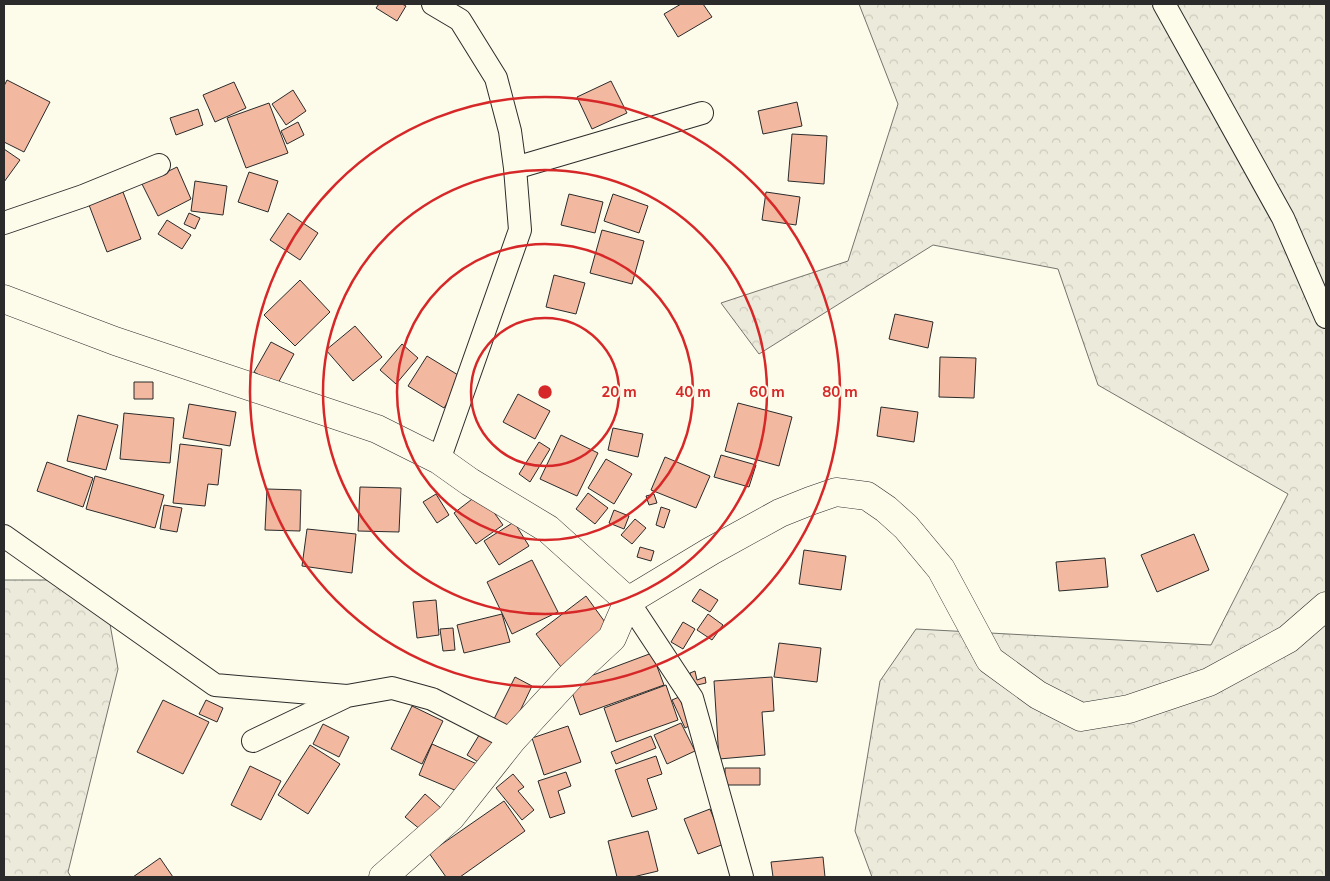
<svg xmlns="http://www.w3.org/2000/svg" width="1330" height="881" font-family="Mulish,sans-serif">
  <defs>
    <pattern id="forest-crowns" width="20" height="18" patternUnits="userSpaceOnUse" patternTransform="scale(1.25)"><rect width="20" height="18" fill="#ecebdb"/><path d="M2 6a3 3 0 1 1 6 0M12 15a3 3 0 1 1 6 0" fill="none" stroke="#cbcabc"/></pattern>
  </defs>
  <rect width="100%" height="100%" fill="#fdfbea"/>
  <!-- forest -->
  <path fill="url(#forest-crowns)" stroke="#74746e" d="M859,4H1326V877H872L855,831L880,681L916,629L1211,645L1288,494L1098,385L1058,269L933,245L759,354L721,303L848,261L898,104Z
    M4,580H60L108,613L118,669L68,872L71,877H4Z"/>
  <!-- building -->
  <path fill="#f2b8a0" stroke="#2b2b2b" d="M379,4H402L406,6L397,21L376,8Z
    M681,4H703L712,17L678,37L664,14Z
    M7,80L50,102L24,152L4,142V86Z
    M611,81L627,113L592,129L577,97Z
    M234,82L246,108L215,122L203,95Z
    M293,90L306,111L286,125L272,104Z
    M797,102L802,126L763,134L758,111Z
    M269,103L288,153L246,168L227,118Z
    M198,109L203,125L176,135L170,118Z
    M298,122L304,135L287,144L281,131Z
    M792,134L827,136L824,184L788,181Z
    M4,149L20,160L4,182Z
    M177,167L191,199L158,216L142,184Z
    M249,172L278,181L268,212L238,202Z
    M195,181L227,186L223,215L191,211Z
    M123,192L141,239L107,252L89,205Z
    M766,192L800,197L796,225L762,220Z
    M569,194L603,202L595,233L561,225Z
    M613,194L648,206L639,233L604,221Z
    M189,213L200,218L195,229L184,224Z
    M288,213L318,233L300,260L270,240Z
    M167,220L191,235L182,249L158,234Z
    M602,230L644,241L632,284L590,273Z
    M554,275L585,283L576,314L546,307Z
    M300,280L330,312L295,346L264,315Z
    M895,314L933,322L928,348L889,339Z
    M355,326L382,357L353,381L326,350Z
    M271,342L294,354L277,385L254,372Z
    M402,344L418,358L396,384L380,370Z
    M427,356L463,378L444,408L408,386Z
    M940,357L976,358L974,398L939,397Z
    M134,382H153V399H134Z
    M518,394L550,411L535,439L503,422Z
    M738,403L792,417L779,466L725,451Z
    M189,404L236,412L230,446L183,438Z
    M881,407L918,412L914,442L877,436Z
    M124,413L174,418L170,463L120,459Z
    M78,415L118,425L106,470L67,461Z
    M613,428L643,434L638,457L608,450Z
    M561,435L598,453L577,496L540,479Z
    M539,442L550,449L530,482L519,474Z
    M180,444L222,449L218,485L208,484L205,506L173,503Z
    M721,455L756,465L749,487L714,477Z
    M665,457L710,476L696,508L651,490Z
    M606,459L632,474L614,504L588,488Z
    M47,462L93,478L83,507L37,491Z
    M95,476L164,495L155,528L86,509Z
    M360,487L401,488L399,532L358,531Z
    M267,489L301,490L300,531L265,530Z
    M480,493L503,525L476,544L454,513Z
    M588,493L608,508L595,524L576,509Z
    M436,494L449,515L437,523L423,502Z
    M654,494L657,503L649,505L646,496Z
    M164,505L182,508L177,532L160,529Z
    M661,507L670,510L664,528L656,525Z
    M614,510L629,516L624,529L609,523Z
    M635,519L646,528L632,544L621,535Z
    M514,522L529,546L499,565L484,541Z
    M307,529L356,534L352,573L302,566Z
    M1194,534L1209,570L1157,592L1141,555Z
    M640,547L654,551L651,561L637,557Z
    M804,550L846,556L841,590L799,584Z
    M1105,558L1108,587L1059,591L1056,562Z
    M532,560L558,612L512,634L487,582Z
    M700,589L718,600L710,612L692,601Z
    M586,596L610,629L561,667L536,634Z
    M436,600L439,635L417,638L413,602Z
    M502,614L510,642L464,653L457,625Z
    M708,614L723,625L712,640L697,630Z
    M683,622L695,629L683,649L671,642Z
    M453,628L455,650L443,651L440,629Z
    M779,643L821,648L817,682L774,677Z
    M652,653L664,685L580,715L569,684Z
    M695,671L697,680L705,677L706,683L693,686L690,673Z
    M515,677L532,686L510,732L492,723Z
    M772,677L774,711L762,712L765,755L719,759L714,681Z
    M666,685L678,720L616,742L604,708Z
    M679,697L691,725L685,728L672,700Z
    M163,700L209,722L183,774L137,752Z
    M206,700L223,708L217,722L199,714Z
    M412,706L443,721L422,764L391,749Z
    M681,723L695,751L667,764L654,735Z
    M323,724L349,737L339,757L313,744Z
    M568,726L581,762L544,775L532,738Z
    M481,732L497,742L483,765L467,755Z
    M651,736L656,748L616,764L611,752Z
    M432,744L477,764L464,794L419,775Z
    M310,745L340,764L308,814L278,795Z
    M656,756L662,774L647,779L657,809L632,817L615,770Z
    M250,766L281,781L261,820L231,805Z
    M725,768H760V785H725Z
    M566,772L571,786L558,791L565,813L550,818L538,781Z
    M513,774L524,787L518,791L534,810L522,820L496,788Z
    M425,794L441,808L421,830L405,817Z
    M504,801L525,831L460,877H446L429,853Z
    M710,809L724,844L698,854L684,819Z
    M648,831L658,871L633,877H617L608,841Z
    M823,857L825,877H773L771,862Z
    M160,858L173,877H133Z"/>
  <g fill="none" stroke-linecap="round" stroke-linejoin="round">
    <defs>
      <path id="minor" d="M433,4L460,20L496,78L510,131L515,168L520,230L439,460
        M1164,4L1283,218L1326,317
        M515,168L702,113
        M4,223L83,196L159,165
        M4,536L215,685L347,696
        M628,601L692,698L742,877
        M253,741L347,696L392,688L432,699L512,740"/>
      <path id="tertiary" d="M4,299L115,341L377,429L439,460L470,482L548,529L628,601
        M383,877L451,817L512,740L569,678L612,638L628,601L711,551L780,513L810,501L836,492L867,496L886,509L906,527L941,569L990,660L1038,695L1081,717L1129,709L1209,682L1288,639L1326,606"/>
    </defs>
    <!-- minor casing -->
    <use href="#minor" stroke="#2b2b2b" stroke-width="24"/>
    <!-- tertiary casing -->
    <use href="#tertiary" stroke="#2b2b2b" stroke-width="29"/>
    <!-- minor -->
    <use href="#minor" stroke="#fdfbea" stroke-width="22"/>
    <!-- tertiary -->
    <use href="#tertiary" stroke="#fdfbea" stroke-width="28"/>
  </g>
  <!-- distance rings -->
  <g fill="none" stroke="#d62828" stroke-width="2.5">
    <circle cx="545" cy="392" r="74"/>
    <circle cx="545" cy="392" r="148"/>
    <circle cx="545" cy="392" r="222"/>
    <circle cx="545" cy="392" r="295"/>
  </g>
  <circle cx="545" cy="392" r="8" fill="#d62828" stroke="#fdfbea" stroke-width="2.5"/>
  <g font-size="15" text-anchor="middle" font-weight="bold" fill="#d62828" stroke="#fdfbea" stroke-width="4" stroke-linejoin="round" paint-order="stroke">
    <text x="619" y="397">20 m</text>
    <text x="693" y="397">40 m</text>
    <text x="767" y="397">60 m</text>
    <text x="840" y="397">80 m</text>
  </g>
  <!-- border -->
  <rect width="1330" height="881" fill="none" stroke="#2b2b2b" stroke-width="10"/>
</svg>
